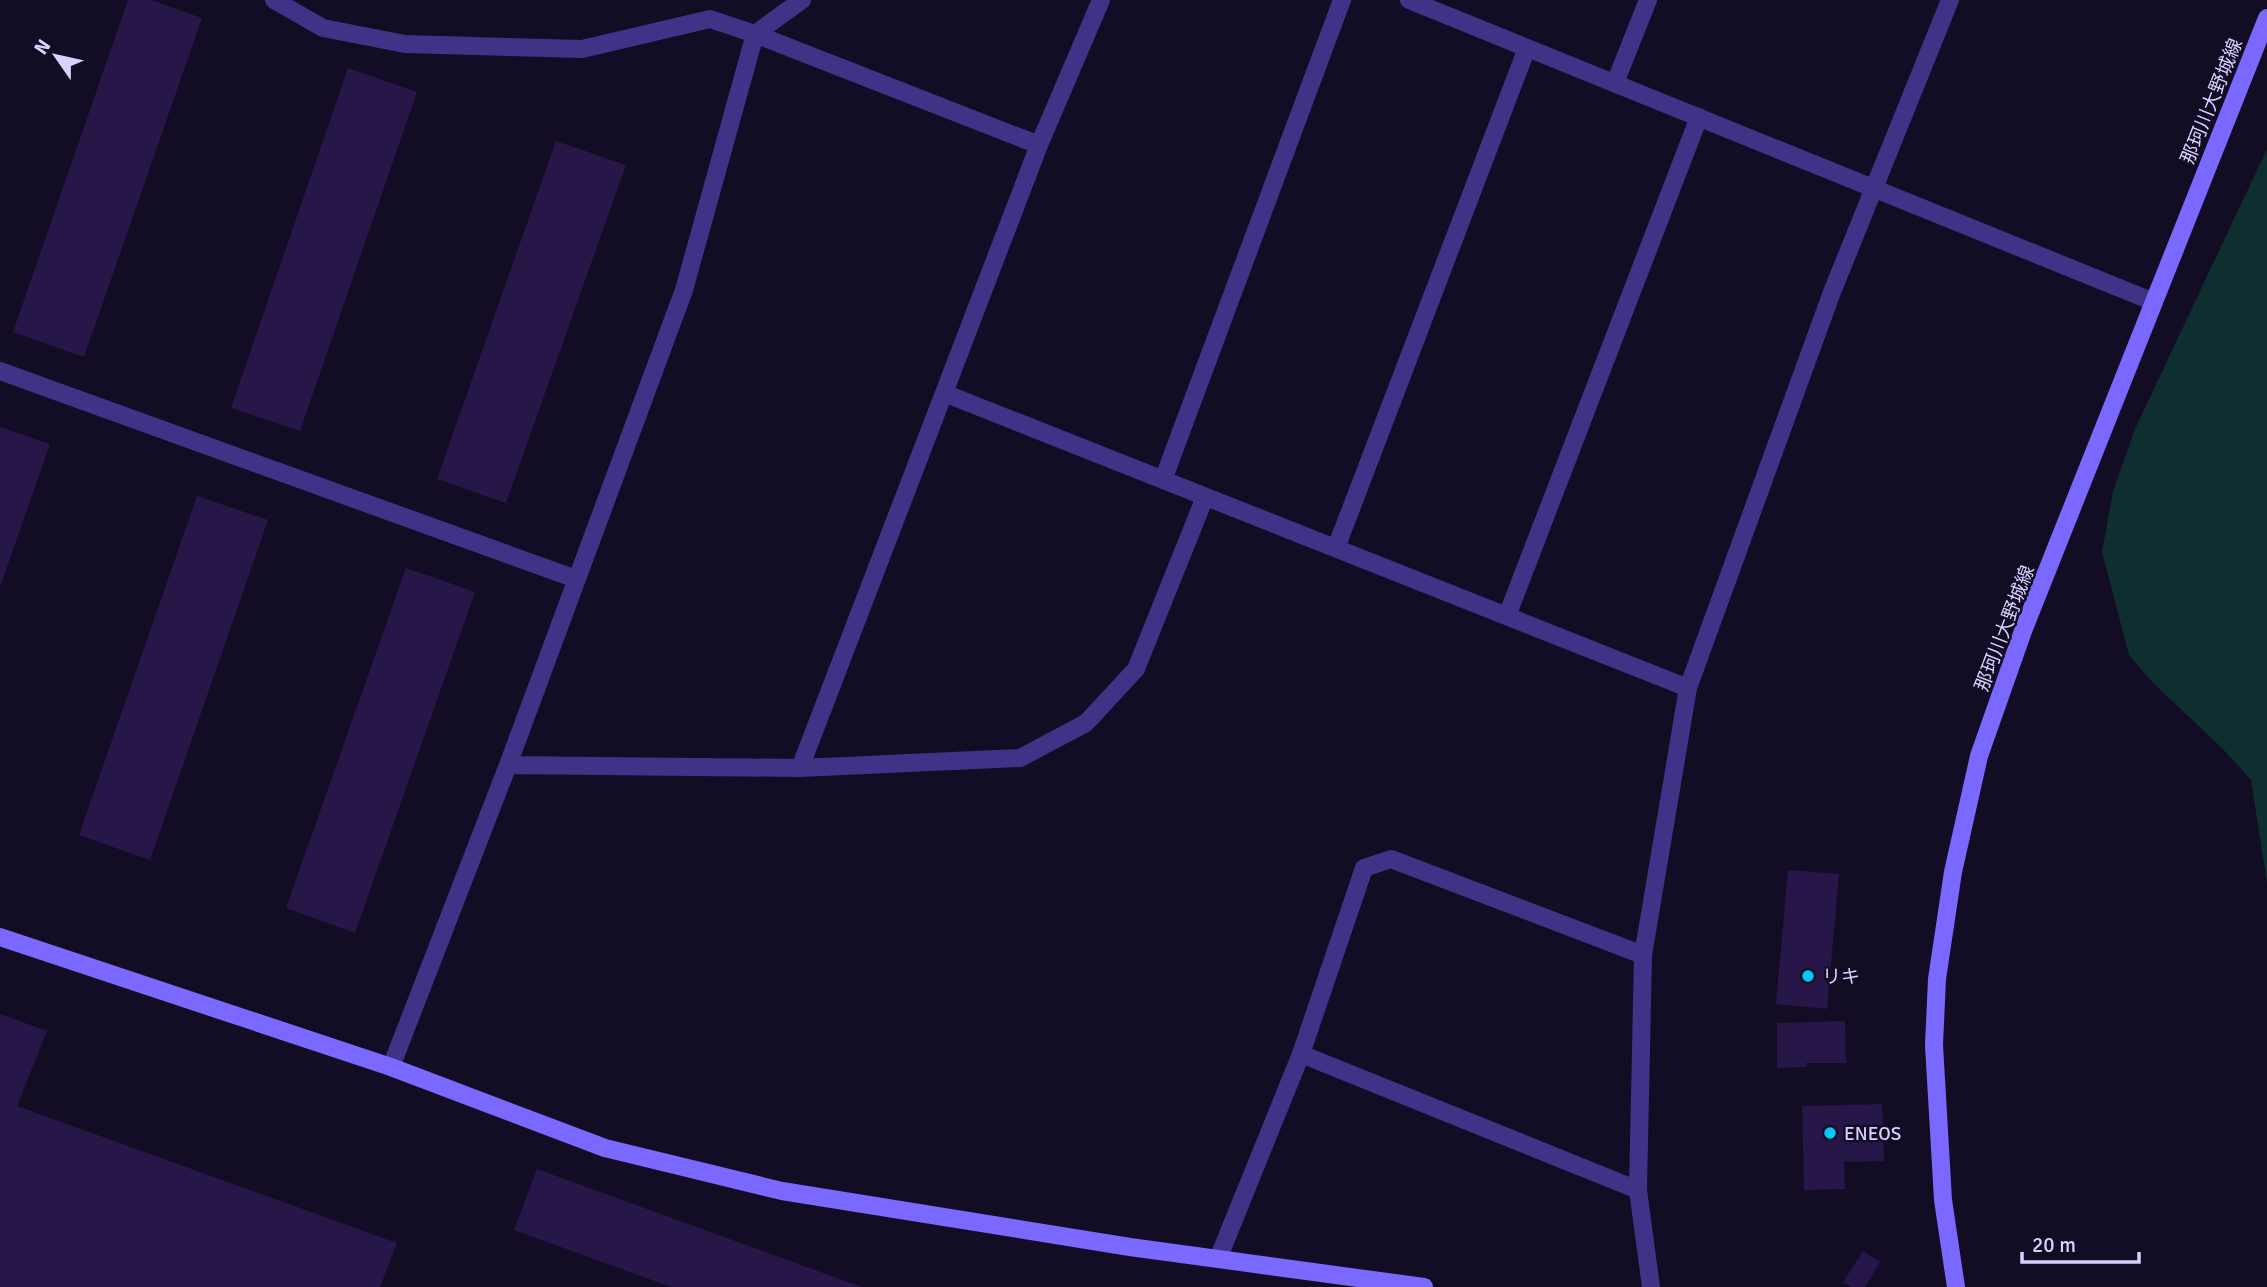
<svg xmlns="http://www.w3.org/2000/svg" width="2267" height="1287" font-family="Signika,'Noto Sans JP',sans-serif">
  <rect width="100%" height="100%" fill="#130c25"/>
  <!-- green -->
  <path fill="#0f2e30" d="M2267,149V883L2251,780L2223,749L2153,683L2129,655L2102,552L2113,491L2135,429Z"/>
  <!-- building -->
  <path fill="#261748" d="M128,0H151L202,18L84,357L13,332Z
    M348,68L417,92L300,431L231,408Z
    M556,141L626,165L506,503L437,479Z
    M0,427L50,444L0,587Z
    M197,496L268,520L150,860L79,835Z
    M406,568L475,592L355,933L286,908Z
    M1788,870L1839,874L1827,1009L1776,1004Z
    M0,1014L47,1031L17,1106L397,1243L380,1287H0Z
    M1845,1021L1846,1063H1806V1067L1777,1068V1023Z
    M1882,1104L1884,1161L1844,1162L1845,1189L1804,1190L1802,1106Z
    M537,1169L862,1287H671L514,1230Z
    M1863,1251L1880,1262L1865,1287H1851L1843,1282Z"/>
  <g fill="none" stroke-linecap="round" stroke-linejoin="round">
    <!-- lane -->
    <path stroke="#3f3388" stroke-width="18" d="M274,0L323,28L405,44L582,49L710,19L755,34
      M0,371L576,579
      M800,768L1020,758L1086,723L1136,669L1205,497"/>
    <!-- street -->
    <path stroke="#3f3388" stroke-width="18" d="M1409,0L2154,302
      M755,34L802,0
      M1615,83L1648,0
      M1039,145L944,393L1688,688
      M1163,480L1342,0
      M1336,548L1527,48
      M1507,616L1699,117
      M508,765L800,768L944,393
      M1301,1054L1638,1190L1643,955
      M391,1067L508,765L684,290L755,34L1039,145L1101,0
      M1638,1190L1651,1287
      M1218,1259L1301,1054L1364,868L1391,859L1643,955L1688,688L1832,292L1950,0"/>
    <!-- secondary -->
    <path stroke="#7b68ff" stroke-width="18" d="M0,937L391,1067L605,1148L782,1191L1130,1247L1424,1287
      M1956,1287L1943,1200L1934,1045L1937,979L1953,872L1979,756L2023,631L2267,18"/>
  </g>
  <!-- markers -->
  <g fill="#00c9fc" stroke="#130c25" stroke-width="2.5">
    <circle cx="1808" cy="976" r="7"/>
    <circle cx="1830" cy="1133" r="7"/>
  </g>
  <g text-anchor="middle" stroke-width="5" stroke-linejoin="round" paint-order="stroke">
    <!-- street labels -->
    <g font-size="19" fill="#dbd1ff" stroke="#130c25">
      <text transform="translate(2211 101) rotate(-68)" y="7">那珂川大野城線</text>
      <text transform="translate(2004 628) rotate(-69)" y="7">那珂川大野城線</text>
    </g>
    <!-- poi labels -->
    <g font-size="19" fill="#dbd1ff" stroke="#130c25" text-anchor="start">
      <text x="1822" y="983">リキ</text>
      <text x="1844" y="1140">ENEOS</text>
    </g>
  </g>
  <!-- north arrow -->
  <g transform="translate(56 56) rotate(304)" stroke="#130c25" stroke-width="5" paint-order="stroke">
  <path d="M0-5L12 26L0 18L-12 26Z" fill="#dbd1ff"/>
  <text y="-10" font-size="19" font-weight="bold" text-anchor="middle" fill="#dbd1ff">N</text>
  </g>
  <!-- scale -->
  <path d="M2022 1252v10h117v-10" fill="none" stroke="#dbd1ff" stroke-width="3.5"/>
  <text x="2032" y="1252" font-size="21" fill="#dbd1ff" stroke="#130c25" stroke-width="5" paint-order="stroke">20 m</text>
</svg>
